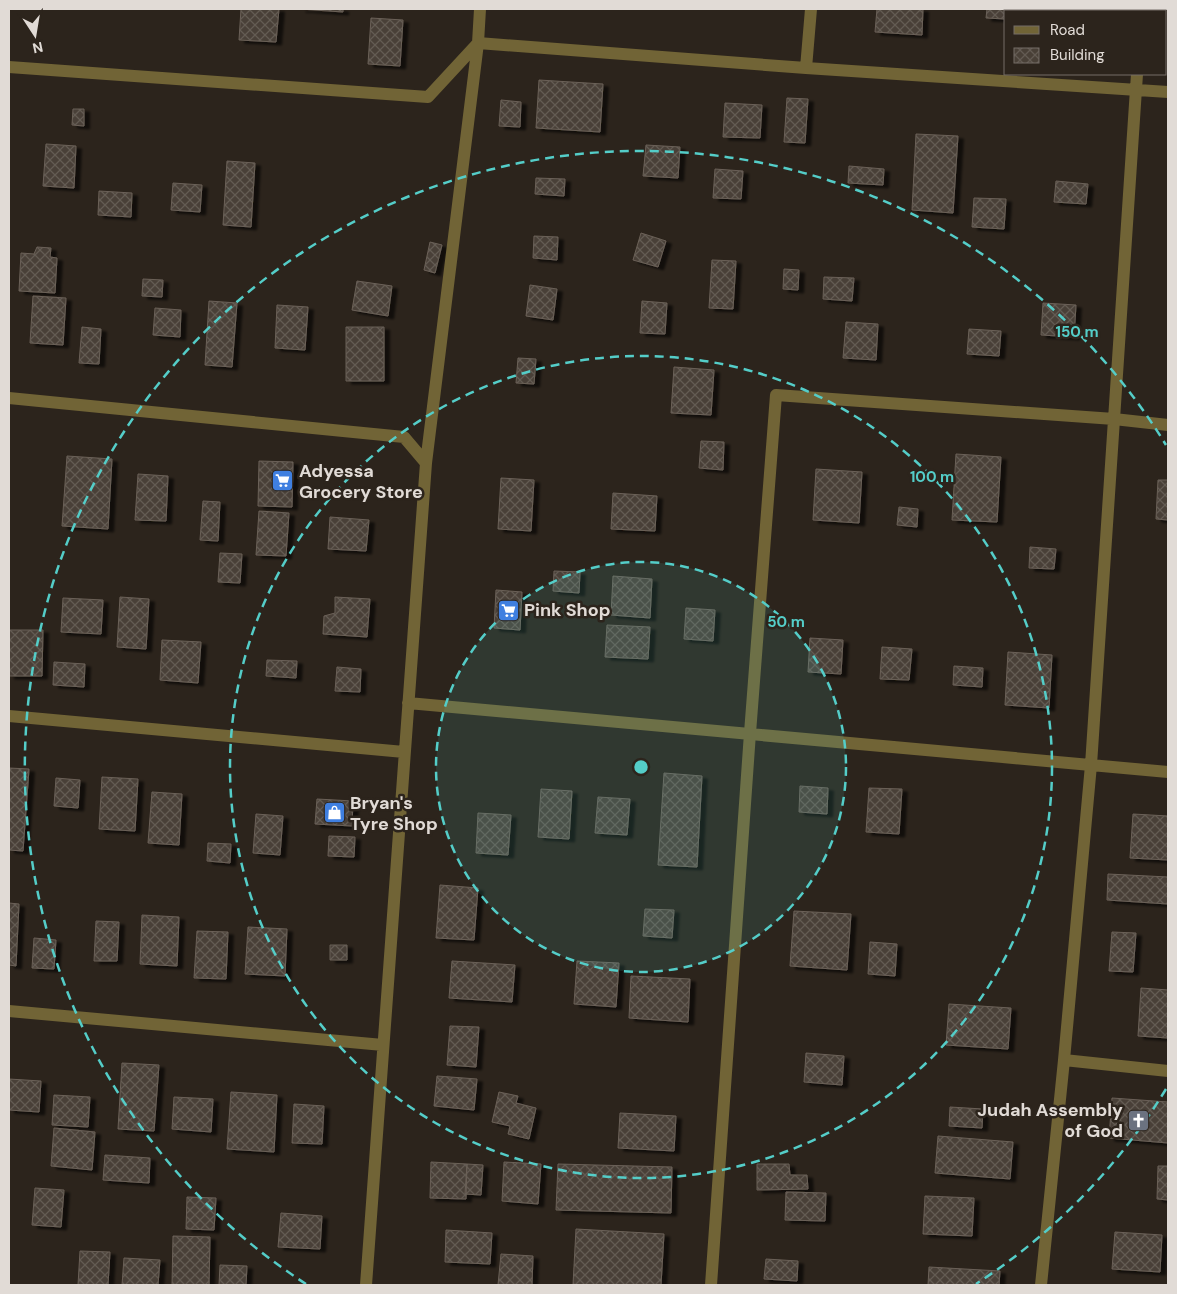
<svg xmlns="http://www.w3.org/2000/svg" width="1177" height="1294" font-family="'DM Sans',sans-serif">
  <defs>
    <pattern id="building-cross-hatch" width="8" height="8" patternUnits="userSpaceOnUse" patternTransform="scale(1.25)"><rect width="8" height="8" fill="#494037"/><path d="M0 0l8 8M0 8l8-8" fill="none" stroke="#635b53"/></pattern>
    <filter id="shadow"><feDropShadow dx="5.5" dy="3" stdDeviation="1" flood-color="#0009"/></filter>
  </defs>
  <rect width="100%" height="100%" fill="#2c241c"/>
  <!-- building -->
  <path fill="url(#building-cross-hatch)" stroke="#6b6158" filter="url(#shadow)" d="M241,9H279L276,42L239,40Z
    M300,9H343V12Z
    M877,9H923L922,35L875,32Z
    M987,9H1007L1006,19L986,18Z
    M371,18L403,20L400,66L368,64Z
    M539,80L603,84L600,132L536,128Z
    M787,98L808,99L805,143L784,142Z
    M501,100L521,102L520,127L499,126Z
    M725,103L762,105L760,138L723,137Z
    M73,109H84V126L72,125Z
    M916,134L958,136L953,213L912,210Z
    M46,144L76,146L74,188L43,186Z
    M646,145L680,147L678,178L643,176Z
    M227,161L255,163L251,227L223,225Z
    M849,166L884,169L883,185L848,183Z
    M715,169L743,171L741,199L713,198Z
    M536,178L565,179L564,196L535,194Z
    M1056,181L1088,184L1086,204L1054,202Z
    M173,183L202,185L200,212L171,210Z
    M99,191L132,193L131,217L98,215Z
    M974,198L1006,199L1004,229L972,227Z
    M641,233L666,241L658,267L633,260Z
    M534,236L558,237L557,260L533,258Z
    M430,242L442,245L435,273L424,270Z
    M37,247L51,248L50,257L57,258L55,293L19,291L21,253L34,254Z
    M712,260L736,261L733,309L709,308Z
    M784,269L799,270L798,290L783,289Z
    M824,277L854,278L852,301L823,299Z
    M143,279L163,280L162,297L142,296Z
    M357,281L392,286L388,316L352,310Z
    M530,285L557,289L553,320L526,316Z
    M33,296L66,298L63,345L30,343Z
    M209,301L237,303L232,367L205,365Z
    M642,301L667,303L665,334L640,333Z
    M1043,303L1076,305L1074,337L1041,335Z
    M277,305L308,307L305,350L275,348Z
    M155,308L181,310L180,337L153,335Z
    M846,322L878,324L876,360L843,358Z
    M82,327L101,329L99,364L79,363Z
    M346,327H384V381H346Z
    M969,329L1001,331L999,356L967,354Z
    M518,358L536,359L534,384L516,383Z
    M674,367L714,370L711,415L671,413Z
    M701,441L724,442L723,470L699,468Z
    M956,454L1001,457L997,522L952,520Z
    M67,456L112,459L108,529L62,526Z
    M259,461L293,462L292,507L258,506Z
    M816,469L862,472L859,523L813,520Z
    M138,474L168,476L166,521L135,520Z
    M501,478L534,480L531,531L498,529Z
    M1158,480H1168V520L1156,519Z
    M613,493L657,496L655,531L611,529Z
    M203,501L220,502L218,541L200,540Z
    M899,507L918,509L917,527L897,525Z
    M259,511L289,513L286,556L256,555Z
    M330,517L369,520L366,551L328,549Z
    M1030,547L1056,549L1054,569L1029,568Z
    M220,553L242,554L240,583L218,582Z
    M554,571L580,572L579,593L553,591Z
    M613,576L652,579L650,618L611,615Z
    M496,590L522,592L520,630L494,628Z
    M120,597L149,599L146,649L117,647Z
    M335,597L370,599L367,637L323,634L324,616L335,613Z
    M63,598L103,600L101,634L61,632Z
    M686,608L715,610L713,641L684,639Z
    M607,625L650,627L648,659L605,657Z
    M9,630H43L42,676H9Z
    M810,638L843,640L841,674L808,672Z
    M162,640L201,642L198,683L160,680Z
    M882,647L912,649L909,680L880,679Z
    M1008,652L1052,655L1049,708L1005,705Z
    M267,660L297,661L296,678L266,676Z
    M54,662L85,664L84,687L53,685Z
    M954,666L983,668L982,687L953,685Z
    M337,667L361,669L360,692L335,691Z
    M9,768L29,769L23,851L9,850Z
    M664,773L702,776L697,867L658,865Z
    M102,777L138,779L135,831L99,829Z
    M56,778L80,780L78,808L54,806Z
    M800,786L828,788L827,814L799,812Z
    M869,788L902,789L899,834L866,832Z
    M541,789L572,791L569,839L538,837Z
    M152,792L182,794L179,845L148,843Z
    M598,797L630,799L627,835L595,833Z
    M317,799L353,801L352,826L315,824Z
    M478,813L511,815L508,855L476,853Z
    M256,814L283,816L280,855L253,853Z
    M1133,814L1168,816V860L1130,858Z
    M329,836L355,837L354,857L328,856Z
    M208,843L231,844L230,863L207,861Z
    M1108,874L1168,877V904L1107,900Z
    M440,885L478,888L474,940L436,938Z
    M9,903L19,904L16,966L9,965Z
    M645,909L674,910L672,938L643,936Z
    M794,911L851,914L847,970L790,966Z
    M142,915L179,917L177,966L140,964Z
    M96,921L119,922L117,961H94Z
    M248,927L287,929L285,976L245,974Z
    M197,931L228,932L226,979L194,978Z
    M1112,932L1136,933L1133,972L1109,971Z
    M34,938L56,940L54,969L32,968Z
    M870,942L897,944L895,976L868,974Z
    M330,945H347V960H330Z
    M452,961L515,965L512,1002L449,998Z
    M577,961L619,963L616,1007L574,1004Z
    M631,976L690,979L688,1022L629,1018Z
    M1141,988L1168,990V1038L1138,1036Z
    M949,1004L1011,1008L1008,1049L946,1045Z
    M450,1026L479,1027L476,1067L447,1065Z
    M806,1053L844,1056L842,1085L804,1082Z
    M122,1063L159,1065L154,1131L118,1129Z
    M437,1076L477,1079L474,1110L434,1106Z
    M9,1079L41,1081L39,1112L9,1110Z
    M231,1092L277,1095L274,1152L227,1149Z
    M499,1092L518,1096L516,1103L536,1108L529,1139L508,1134L510,1126L492,1122Z
    M54,1095L90,1097L88,1127L52,1125Z
    M174,1097L213,1099L211,1132L172,1129Z
    M1112,1098L1168,1102V1143L1109,1138Z
    M294,1104L324,1106L322,1144L292,1143Z
    M950,1107L983,1109L982,1128L949,1126Z
    M620,1113L676,1116L674,1151L618,1148Z
    M54,1128L95,1132L92,1170L51,1166Z
    M938,1136L1013,1142L1010,1179L935,1173Z
    M105,1155L150,1158L149,1183L103,1180Z
    M431,1162L467,1164L466,1199L430,1198Z
    M504,1162L541,1164L538,1204L502,1201Z
    M467,1164L483,1165L481,1195L465,1194Z
    M558,1164L672,1167L671,1213L556,1210Z
    M757,1164H789L790,1175H807L808,1189L757,1190Z
    M1158,1166H1168V1200L1157,1199Z
    M35,1188L64,1190L61,1227L32,1225Z
    M786,1192L826,1193L825,1221L785,1220Z
    M925,1196L974,1198L972,1236L923,1234Z
    M187,1197L216,1198L214,1230L186,1229Z
    M281,1213L322,1216L320,1249L278,1247Z
    M576,1229L664,1234L661,1285H573Z
    M446,1230L492,1233L490,1264L445,1262Z
    M1115,1232L1162,1235L1160,1272L1112,1269Z
    M173,1236L210,1237L209,1285H172Z
    M80,1251L110,1252L108,1285H78Z
    M501,1254L533,1256L532,1285H498Z
    M124,1258L160,1260L158,1285H122Z
    M766,1259L798,1261L797,1281L764,1279Z
    M220,1265L247,1266L246,1285H219Z
    M929,1267L1000,1271L999,1285H928Z"/>
  <g fill="none" stroke-linecap="round" stroke-linejoin="round">
    <!-- minor -->
    <path stroke="#716436" stroke-width="12" d="M1142,11V9
      M9,67L428,97L478,43L806,68L1168,92
      M806,68L811,9
      M9,398L404,437L426,463
      M408,703L1168,772
      M9,716L404,752
      M9,1011L383,1045
      M1064,1060L1168,1071
      M366,1285L426,463L478,43L480,9
      M711,1285L750,733L776,395L1114,419L1168,425
      M1041,1285L1064,1060L1091,765L1137,74"/>
  </g>
  <!-- distance rings -->
  <circle cx="641" cy="767" r="205" fill="#54cdc8" fill-opacity=".12"/>
  <g fill="none" stroke="#54cdc8" stroke-width="2.5" stroke-dasharray="9 6">
    <circle cx="641" cy="767" r="205"/>
    <circle cx="641" cy="767" r="411"/>
    <path d="M1166 1089A616 616 0 0 1 976 1284M306 1284A616 616 0 1 1 1166 445"/>
  </g>
  <!-- icons -->
  <defs>
    <symbol id="supermarket-square" viewBox="-11 -11 22 22"><rect x="-9" y="-9" width="18" height="18" rx="4" fill="#3f7fe0" stroke="#2c241c"/><path d="M-6-5.5h2.5l.6 2H6L4.5 2H-2.5L-4.4-4H-6ZM-1.5 3.2a1.3 1.3 0 1 0 .1 0ZM3 3.2a1.3 1.3 0 1 0 .1 0Z" fill="#fff"/></symbol>
    <symbol id="shop-square" viewBox="-11 -11 22 22"><rect x="-9" y="-9" width="18" height="18" rx="4" fill="#3f7fe0" stroke="#2c241c"/><path d="M-5-2.5h2.3a2.7 3.5 0 0 1 5.4 0H5L5.5 6h-11ZM-1.5-2.5h3a1.5 2.3 0 0 0-3 0Z" fill="#fff"/></symbol>
    <symbol id="church-square" viewBox="-11 -11 22 22"><rect x="-9" y="-9" width="18" height="18" rx="4" fill="#6b7280" stroke="#2c241c"/><path d="M-1.2-6h2.4v3.5h3.3v2.4h-3.3V6h-2.4V-.1h-3.3v-2.4h3.3Z" fill="#fff"/></symbol>
  </defs>
  <g fill-rule="evenodd">
    <use href="#supermarket-square" x="270" y="468" width="25" height="25"/>
    <use href="#supermarket-square" x="496" y="598" width="25" height="25"/>
    <use href="#shop-square" x="322" y="800" width="25" height="25"/>
    <use href="#church-square" x="1126" y="1108" width="25" height="25"/>
  </g>
  <g text-anchor="middle" stroke-width="5" stroke-linejoin="round" paint-order="stroke">
    <!-- poi labels -->
    <g font-size="18" font-weight="bold" fill="#e1dbd6" stroke="#2c241c" text-anchor="start">
      <text x="299" y="477">Adyessa<tspan x="299" dy="21">Grocery Store</tspan></text>
      <text x="524" y="616">Pink Shop</text>
      <text x="350" y="809">Bryan's<tspan x="350" dy="21">Tyre Shop</tspan></text>
      <text x="1123" y="1116" text-anchor="end">Judah Assembly<tspan x="1123" dy="21">of God</tspan></text>
    </g>
  </g>
  <circle cx="641" cy="767" r="8" fill="#54cdc8" stroke="#2c241c" stroke-width="2.5"/>
  <g font-size="15" text-anchor="middle" font-weight="bold" fill="#54cdc8" stroke="#2c241c" stroke-width="5" stroke-linejoin="round" paint-order="stroke">
    <text x="1077" y="337">150 m</text>
    <text x="932" y="482">100 m</text>
    <text x="786" y="627">50 m</text>
  </g>
  <!-- border -->
  <rect width="1177" height="1294" fill="none" stroke="#e1dbd6" stroke-width="20"/>
  <!-- legend -->
  <rect x="1004" y="10" width="162" height="65" fill="#2c241c" stroke="#746d66"/>
  <rect x="1014" y="26" width="25" height="8" fill="#716436" stroke="#746d66"/>
  <text x="1050" y="35" font-size="15" fill="#e1dbd6">Road</text>
  <rect x="1014" y="48" width="25" height="15" fill="url(#building-cross-hatch)" stroke="#746d66"/>
  <text x="1050" y="60" font-size="15" fill="#e1dbd6">Building</text>
  <!-- north arrow -->
  <g transform="translate(35 35) rotate(168)" stroke="#2c241c" stroke-width="4" paint-order="stroke">
  <path d="M0-4L9 19L0 12L-9 19Z" fill="#e1dbd6"/>
  <text y="-8" font-size="14" font-weight="bold" text-anchor="middle" fill="#e1dbd6">N</text>
  </g>
</svg>
